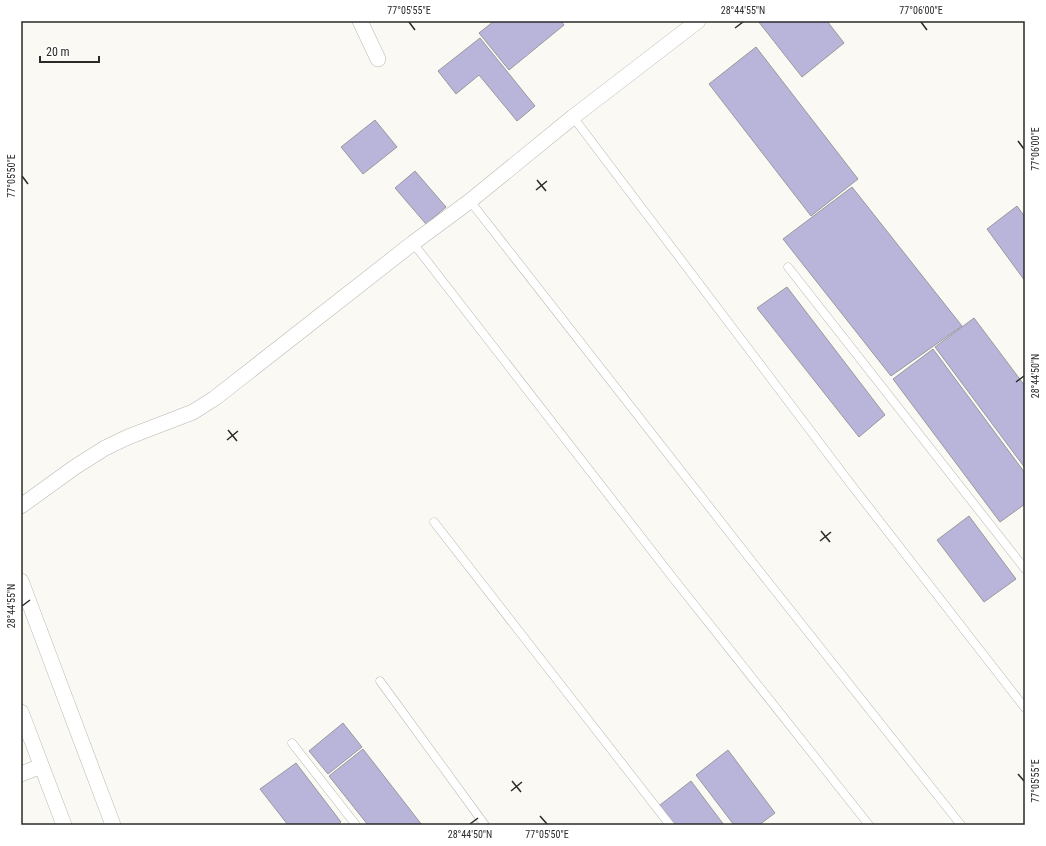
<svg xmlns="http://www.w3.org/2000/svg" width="1046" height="846" font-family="'Roboto Condensed',sans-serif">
  <rect width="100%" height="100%" fill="#fbf9f3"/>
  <!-- building -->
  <path fill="#b9b5da" stroke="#98989d" d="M494,21H561L564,25L509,70L479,33Z
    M758,21H827L844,43L802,77Z
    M480,38L535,106L517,121L479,75L456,94L438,71Z
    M756,47L858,179L811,216L709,84Z
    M375,120L397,147L363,174L341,147Z
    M415,171L446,207L426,224L395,188Z
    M852,187L962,326L891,376L783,239Z
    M1017,206L1025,217V281L987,229Z
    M787,287L885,415L859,437L757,308Z
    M974,318L1025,386V468L935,347Z
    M933,349L1025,473V504L1000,522L893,379Z
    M969,516L1016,579L984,602L937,540Z
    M343,723L362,747L328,774L309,751Z
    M363,749L422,825H368L329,776Z
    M728,750L775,813L759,825H734L696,775Z
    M296,763L341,822L338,825H288L260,789Z
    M691,781L724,825H675L660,805Z"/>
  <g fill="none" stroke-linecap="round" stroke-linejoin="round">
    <defs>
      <path id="service" d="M573,117L853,487L1025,708
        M470,201L750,559L961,825
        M413,243L673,578L869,825
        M788,267L1025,569
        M434,522L670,825
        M380,681L485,825
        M292,743L356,825"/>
      <path id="minor" d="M360,21L378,59
        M21,506L75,467L105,448L128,437L193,412L215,398L413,243L470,201L573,117L698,21
        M21,581L113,825
        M21,712L64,825
        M21,774L41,766"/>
    </defs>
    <!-- service casing -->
    <use href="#service" stroke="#b9b7b2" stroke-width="9"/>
    <!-- minor casing -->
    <use href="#minor" stroke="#b9b7b2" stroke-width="16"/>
    <!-- service -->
    <use href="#service" stroke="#fff" stroke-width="8"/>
    <!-- minor -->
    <use href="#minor" stroke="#fff" stroke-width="15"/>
  </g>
  <!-- ticks -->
  <path fill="none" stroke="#2a2a28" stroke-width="1.5" d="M409,22L415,30M921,22L927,30M735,28L743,22M1018,141L1024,149M22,176L28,184M537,180L546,191M536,190L547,181M1016,382L1024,376M228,430L237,441M227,440L238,431M821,531L830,542M820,541L831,532M22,606L30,600M1018,774L1024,781M512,781L521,792M511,791L522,782M540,816L547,824M470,824L478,818"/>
  <!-- border -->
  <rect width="1046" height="846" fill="none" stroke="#ffffff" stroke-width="44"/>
  <!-- scale -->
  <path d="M40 56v6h59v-6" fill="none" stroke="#2a2a28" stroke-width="2"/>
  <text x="46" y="56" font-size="12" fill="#2a2a28" stroke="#ffffff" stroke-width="3" paint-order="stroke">20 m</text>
  <rect x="22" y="22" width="1002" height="802" fill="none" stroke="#2a2a28" stroke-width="1.5"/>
  <g font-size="10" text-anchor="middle" fill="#2a2a28">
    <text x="409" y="14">77°05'55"E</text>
    <text x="743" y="14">28°44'55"N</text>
    <text x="921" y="14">77°06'00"E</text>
    <text transform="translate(1035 149) rotate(-90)" y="4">77°06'00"E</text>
    <text transform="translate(11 176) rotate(-90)" y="4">77°05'50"E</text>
    <text transform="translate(1035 376) rotate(-90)" y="4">28°44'50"N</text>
    <text transform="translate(11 606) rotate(-90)" y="4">28°44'55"N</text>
    <text transform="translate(1035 781) rotate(-90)" y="4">77°05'55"E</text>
    <text x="470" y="838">28°44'50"N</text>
    <text x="547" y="838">77°05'50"E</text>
  </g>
</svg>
